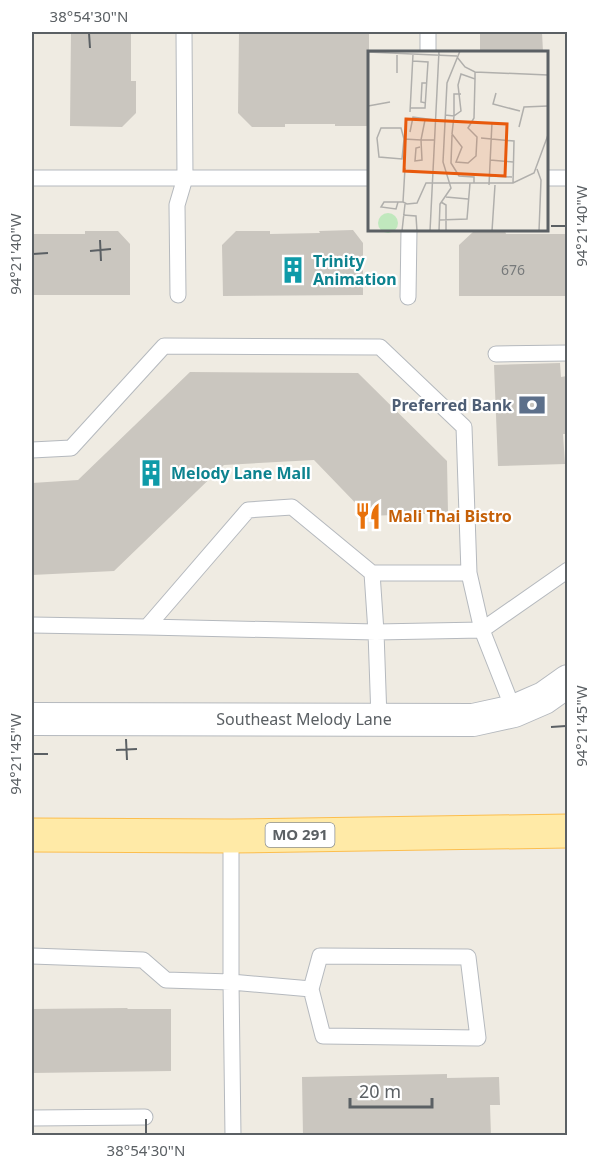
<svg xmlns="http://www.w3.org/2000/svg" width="599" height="1167" font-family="'Noto Sans',sans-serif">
  <rect width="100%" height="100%" fill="#efebe2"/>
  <!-- building -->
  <path fill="#cac6bf" d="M71,32H131V81H136V113L122,127L70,126Z
    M239,32H369V126H335V124H285V127H252L238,113Z
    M480,32H542L543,52H480Z
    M353,230L363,243V295L223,296L222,245L236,231H270V234L320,233L319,231Z
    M85,231H118L130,244V295H32V234H85Z
    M474,231H505L506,234H567V296H459V245Z
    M560,363L561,377L567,376V434H563L565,464L498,466L494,365Z
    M190,372L358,373L447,461L448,513L368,516L314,460L224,465L114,571L32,575V483L78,480Z
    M128,1008L127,1009H171V1071L32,1073V1009Z
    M447,1074V1078L499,1077L500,1105H490L491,1136H303L302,1077Z"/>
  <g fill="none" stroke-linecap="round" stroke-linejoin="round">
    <defs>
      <path id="service" d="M428,52V32
        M32,178H370
        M546,178H568
        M178,295L177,205L185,178L184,32
        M408,297L409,230
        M496,354L568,353
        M32,450L71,448L164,346L380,347L464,427L469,573H372L292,507L248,510L147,627L32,625
        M372,573L376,632L379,719
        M469,573L482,630L514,711
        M147,627L376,632L482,630L568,570
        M231,836V982L311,989L320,956L468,957L478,1038L323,1036L311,989
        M32,956L143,960L166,980L231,982L233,1136
        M32,1118L145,1117"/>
      <path id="minor" d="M32,719L473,720L514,711L544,698L568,681"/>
      <path id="primary" d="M32,835L231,836L568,831"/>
    </defs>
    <!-- service casing -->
    <use href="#service" stroke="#b5b9be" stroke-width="17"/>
    <!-- minor casing -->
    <use href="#minor" stroke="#b5b9be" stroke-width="34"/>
    <!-- primary casing -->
    <use href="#primary" stroke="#fcbe4e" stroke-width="35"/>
    <!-- service -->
    <use href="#service" stroke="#fff" stroke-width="15"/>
    <!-- minor -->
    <use href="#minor" stroke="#fff" stroke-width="32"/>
    <!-- primary -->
    <use href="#primary" stroke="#ffeaa7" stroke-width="33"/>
  </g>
  <!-- ticks -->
  <path fill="none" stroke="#5b6064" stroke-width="2" d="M89,33L90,48M551,226H566M100,240L101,261M90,251L111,249M33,254L48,253M551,727L566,726M126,739L127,760M116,750L137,749M33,754H48M146,1119V1134"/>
  <!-- icons -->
  <defs>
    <symbol id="building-bare" viewBox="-9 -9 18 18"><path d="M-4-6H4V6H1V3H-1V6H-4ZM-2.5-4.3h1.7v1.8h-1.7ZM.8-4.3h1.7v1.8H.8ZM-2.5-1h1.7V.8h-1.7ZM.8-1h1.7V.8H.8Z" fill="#0f9aa8" stroke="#fff" stroke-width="2.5" paint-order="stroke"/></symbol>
    <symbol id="bank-bare" viewBox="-9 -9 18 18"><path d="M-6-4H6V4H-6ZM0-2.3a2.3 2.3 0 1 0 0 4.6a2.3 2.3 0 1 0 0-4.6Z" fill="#5c6f8a" stroke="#fff" stroke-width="2.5" paint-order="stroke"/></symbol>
    <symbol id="restaurant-bare" viewBox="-9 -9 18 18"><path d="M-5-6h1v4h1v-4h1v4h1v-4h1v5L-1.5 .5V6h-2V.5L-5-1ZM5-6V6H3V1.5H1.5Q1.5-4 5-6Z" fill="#e8710a" stroke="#fff" stroke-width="2.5" paint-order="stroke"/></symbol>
  </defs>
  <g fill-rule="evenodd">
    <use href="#building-bare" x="274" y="251" width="38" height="38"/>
    <use href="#bank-bare" x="513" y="386" width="38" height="38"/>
    <use href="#building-bare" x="132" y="454" width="38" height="38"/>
    <use href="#restaurant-bare" x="349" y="497" width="38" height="38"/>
  </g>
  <g text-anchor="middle" stroke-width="4.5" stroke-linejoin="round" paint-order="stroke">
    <!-- number labels -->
    <g font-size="14" fill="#777a7b">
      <text x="513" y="275">676</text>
    </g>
    <!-- shield labels -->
    <rect fill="#fff" stroke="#8c9092" stroke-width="1.5" x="265.5" y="823" width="69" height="24" rx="4.5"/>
    <g font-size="15" font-weight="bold" fill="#5b6064">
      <text x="300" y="840">MO 291</text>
    </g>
    <!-- culture labels -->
    <g font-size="16" font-weight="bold" fill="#0d838f" stroke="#fff" text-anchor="start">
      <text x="313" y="267">Trinity<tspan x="313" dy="18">Animation</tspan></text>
      <text x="171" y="479">Melody Lane Mall</text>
    </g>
    <!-- service labels -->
    <g font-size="16" font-weight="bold" fill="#4e5e75" stroke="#fff" text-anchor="end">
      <text x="512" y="411">Preferred Bank</text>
    </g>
    <!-- food labels -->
    <g font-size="16" font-weight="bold" fill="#c56008" stroke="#fff" text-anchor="start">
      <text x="388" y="522">Mali Thai Bistro</text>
    </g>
    <!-- street labels -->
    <g font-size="16" fill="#5b6064" stroke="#fff">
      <text x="304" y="725">Southeast Melody Lane</text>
    </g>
  </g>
  <!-- overview -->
  <g transform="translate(368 51)">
    <rect width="180" height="180" fill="#efebe2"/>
    <path d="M10 172a10 10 0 1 1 20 0a10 10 0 1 1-20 0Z" fill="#c0e8bd"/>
    <path fill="none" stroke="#b0afac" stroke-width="1.5" d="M0,1L89,5M89,6L97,16L107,21L180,24M29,22V2M107,28L106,67L100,77L109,86L108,105L100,112L88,111L94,96L84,83L86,65L93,60L90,34L93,23L107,28V21M128,42L125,53L152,60M58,52L53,51L54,32H58M0,55L22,51M42,57H57L60,11L45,10M42,61L45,3M77,64L86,65V43H93M151,76L156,56L180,55M42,81L45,66L67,69M84,84L83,112L91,125L106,126V132M113,87L146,90L145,132M36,88L34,108L11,106L9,87L13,77H33L36,88L53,89L57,69M52,96L48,97L47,110L54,109L53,89H66M122,109L145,111M37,117L35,151L39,153L49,152L58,132H145L166,122L180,84M169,118L173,129L171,180M121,125L144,126M121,134L124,71M78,146L100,148M30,151L28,158L13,156L16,151H35M73,151L78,154V180M35,164L48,165L49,180M71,169L99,168L102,132M34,180L37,153M62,180L71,0M71,180L72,153L83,137L75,111L79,32L92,0M124,180L127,134"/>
    <path fill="#e8590c" fill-opacity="0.15" stroke="#e8590c" stroke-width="3" d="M38,68L139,73L137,125L36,120Z"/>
    <rect width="180" height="180" fill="none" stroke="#5b6064" stroke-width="3"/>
  </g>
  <!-- border -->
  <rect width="599" height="1167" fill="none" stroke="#ffffff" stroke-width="66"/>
  <!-- scale -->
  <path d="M350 1098v9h82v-9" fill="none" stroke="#5b6064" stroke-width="3"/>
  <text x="359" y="1098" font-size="18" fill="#5b6064" stroke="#ffffff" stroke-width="4.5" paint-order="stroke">20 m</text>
  <rect x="33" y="33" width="533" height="1101" fill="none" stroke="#5b6064" stroke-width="2"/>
  <g font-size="15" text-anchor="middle" fill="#5b6064">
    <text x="89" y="22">38°54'30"N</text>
    <text transform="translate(582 226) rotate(-90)" y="5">94°21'40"W</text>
    <text transform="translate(16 254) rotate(-90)" y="5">94°21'40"W</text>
    <text transform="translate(582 726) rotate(-90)" y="5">94°21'45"W</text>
    <text transform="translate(16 754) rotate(-90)" y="5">94°21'45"W</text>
    <text x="146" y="1156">38°54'30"N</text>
  </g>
</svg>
